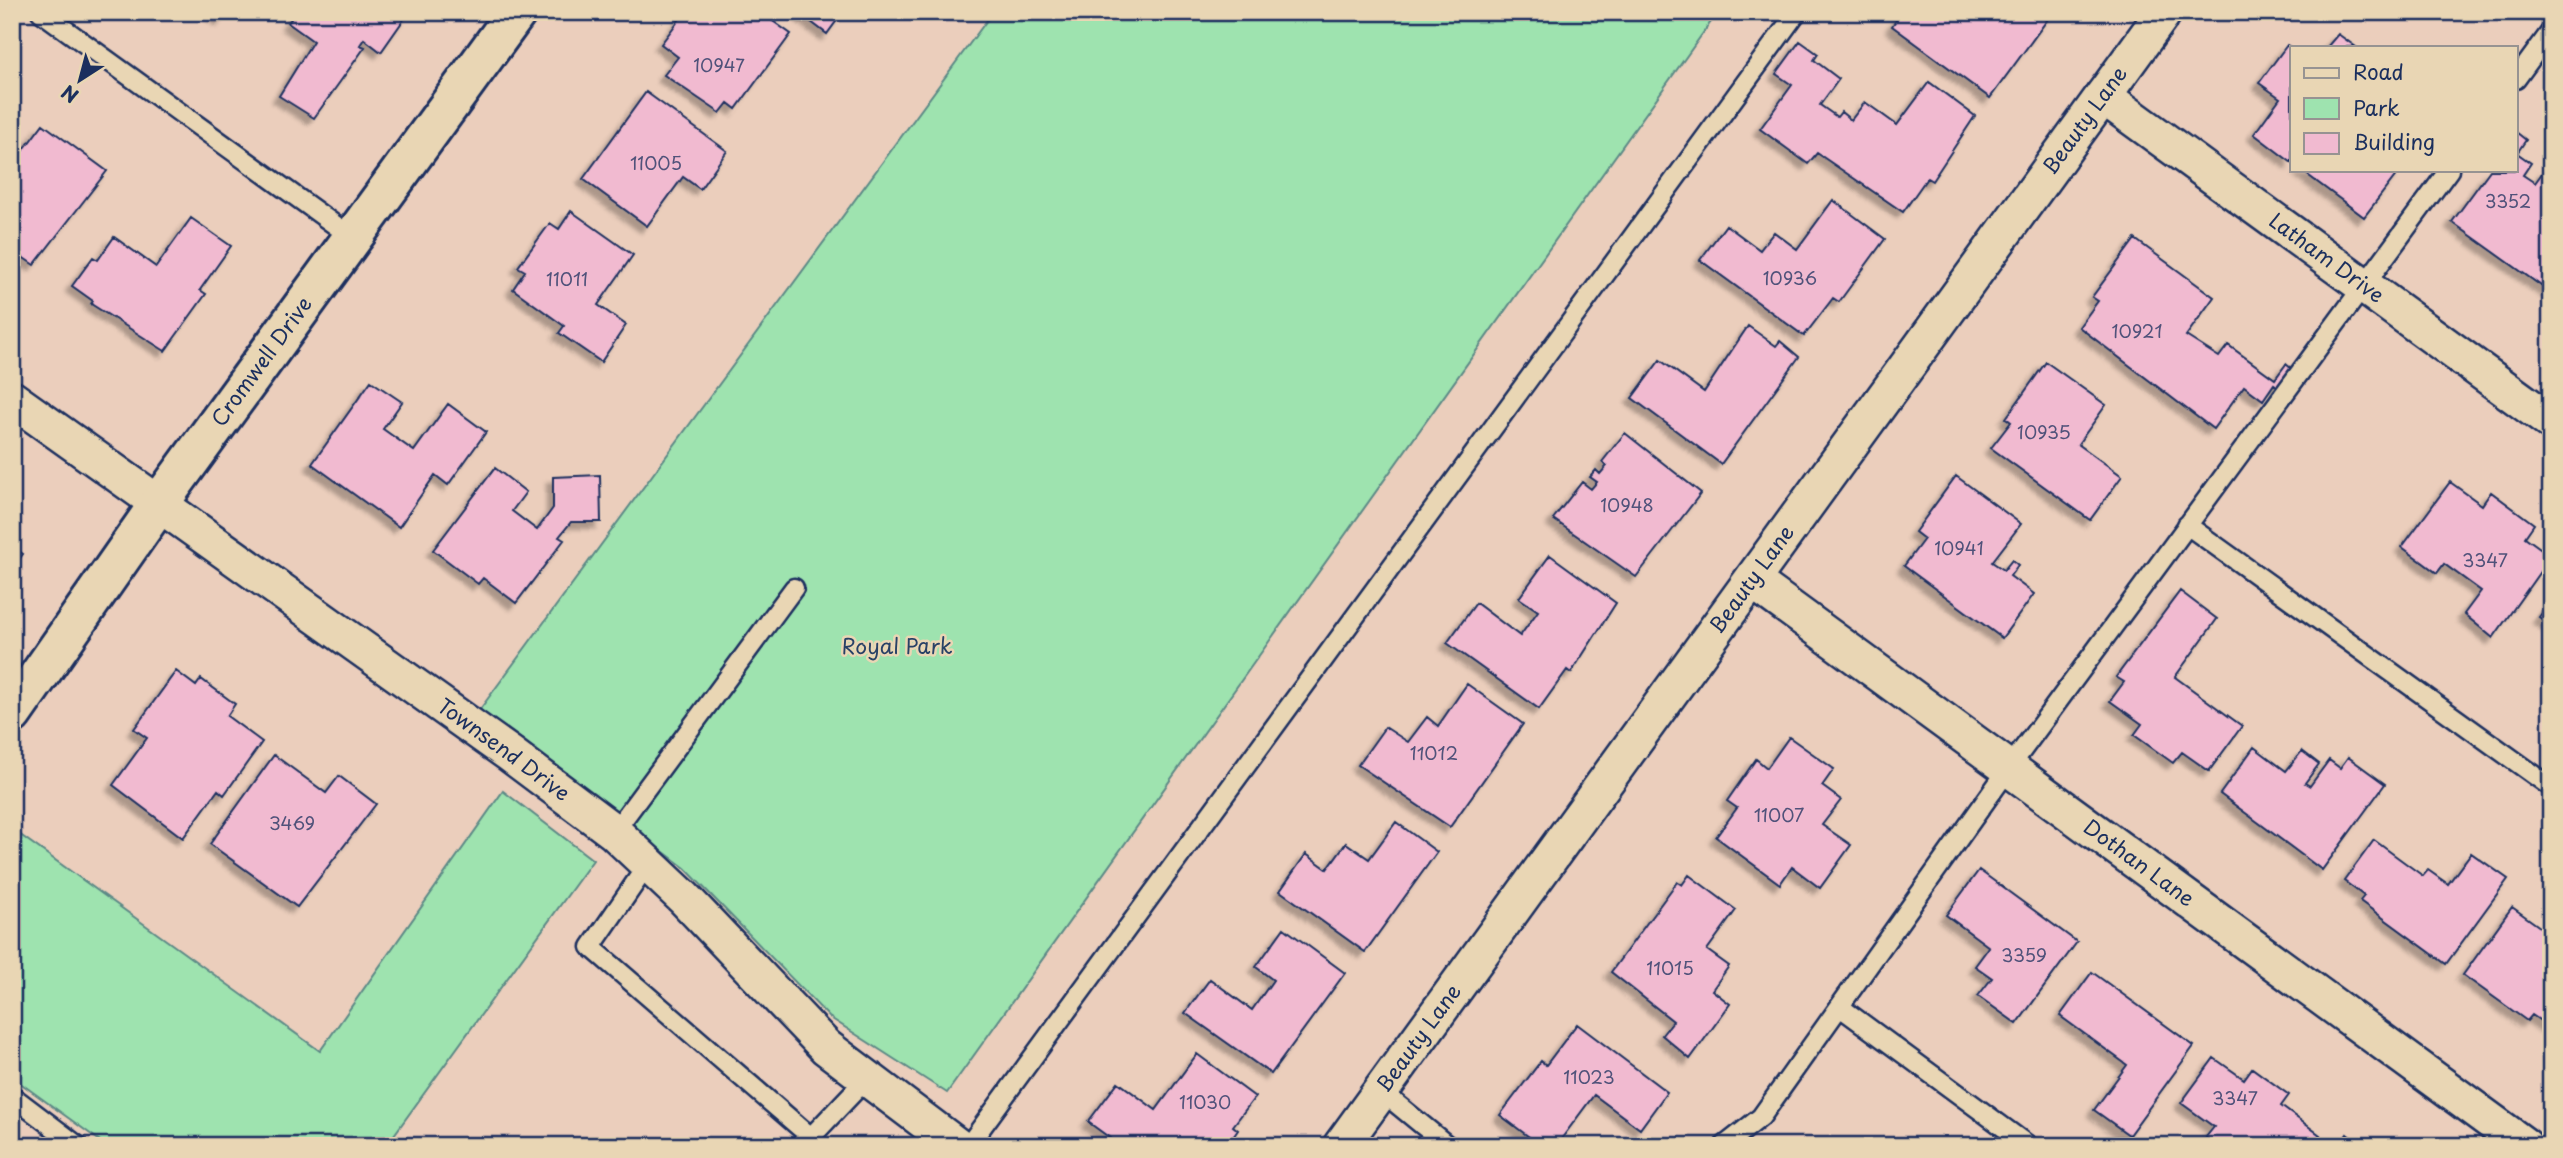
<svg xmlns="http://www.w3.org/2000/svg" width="2563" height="1158" font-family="'Playpen Sans',sans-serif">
  <defs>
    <filter id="shadow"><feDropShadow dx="-6" dy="6" stdDeviation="2" flood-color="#0004"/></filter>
  </defs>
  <rect width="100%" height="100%" fill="#ebcebc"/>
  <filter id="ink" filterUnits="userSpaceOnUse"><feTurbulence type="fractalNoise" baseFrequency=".0143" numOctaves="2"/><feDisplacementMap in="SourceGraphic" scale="14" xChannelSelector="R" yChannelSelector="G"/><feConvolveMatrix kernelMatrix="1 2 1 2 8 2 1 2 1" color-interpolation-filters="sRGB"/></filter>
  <g filter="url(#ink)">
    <!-- green -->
    <path fill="#9ee3af" stroke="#5c8986" stroke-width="2" d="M993,12H1718L947,1093L829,1017L685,868L478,712Z
      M503,791L593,860L386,1146H107L12,1077V829L320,1051Z"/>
    <!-- building -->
    <path fill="#f1bad0" stroke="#1b2f5e" stroke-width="2" filter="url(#shadow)" d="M211,12H227L222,20Z
      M296,12H409L381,52L364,39L360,45L365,47L314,118L279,96L313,41L288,23Z
      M685,12H760L791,34L736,109L728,103L720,113L664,75L678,57L661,44Z
      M798,12H843L827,34Z
      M1902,12H2053L1990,98L1892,26Z
      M2338,34L2356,47H2327Z
      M1800,41L1818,54L1814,60L1839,79L1820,105L1837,117L1841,112L1851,120L1865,102L1897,125L1929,82L1975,116L1932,181L1927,178L1903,212L1817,153L1808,164L1760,129L1792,85L1776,74Z
      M2287,45L2292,48V163L2254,134L2280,98L2259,83Z
      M646,92L727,151L700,189L683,177L647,226L583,179Z
      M43,124L107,171L34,265L12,250V145L22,152Z
      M2516,132L2526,140L2517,153L2531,163L2523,175L2535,183L2545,169L2551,173V293L2452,222L2490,170H2516Z
      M2301,170H2400L2364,217Z
      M1833,200L1885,239L1839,302L1833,298L1804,336L1700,260L1726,225L1760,250L1774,232L1797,249Z
      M571,211L633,255L598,305L626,325L601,362L559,333L564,326L513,289L525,271L518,267L550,223L559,229Z
      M191,218L231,246L200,290L206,294L165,351L91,304L93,301L72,286L93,257L98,260L114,237L156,267Z
      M2135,239L2214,297L2186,336L2219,357L2228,345L2275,379L2286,364L2293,370L2280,388L2274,384L2263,400L2244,386L2213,429L2079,327L2098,301L2092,297Z
      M1748,326L1776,346L1780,341L1799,357L1721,464L1632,398L1660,360L1704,392Z
      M2046,362L2106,405L2078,444L2122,476L2090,520L1991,448L2011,422L2006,418Z
      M371,381L402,402L383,429L414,451L448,404L486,432L448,485L435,475L399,527L312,464Z
      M1625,433L1701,493L1636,577L1553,519L1582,482L1591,489L1597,482L1590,477L1596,470L1600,474L1607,466L1602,462Z
      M495,468L526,492L512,511L537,530L553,508V477L600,475L601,522H571L559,537L564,540L516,603L483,578L478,584L433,550Z
      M1956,476L2021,524L1992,562L2004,570L2012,560L2018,565L2010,576L2034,594L2002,638L1904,566L1924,539L1915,532Z
      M2450,482L2482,505L2491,492L2534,524L2525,537L2551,556L2493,638L2464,614L2481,591L2444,564L2437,573L2402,547Z
      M12,546L23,554L12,569Z
      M1550,555L1616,603L1571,673L1567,670L1539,709L1447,643L1476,603L1520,636L1538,611L1519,598Z
      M2180,591L2217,619L2175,677L2242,726L2209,771L2182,752L2173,763L2134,735L2142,724L2110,701L2124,682L2116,677Z
      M2551,601V626L2539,617Z
      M176,671L196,686L201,679L235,704L227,716L262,742L224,795L218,790L183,838L113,785L147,738L134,729Z
      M1467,684L1523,724L1450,827L1358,765L1385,727L1408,742L1427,717L1438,726Z
      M1789,737L1834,769L1822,786L1841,800L1822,825L1851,845L1820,888L1792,867L1780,884L1716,837L1737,808L1727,801L1756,759L1767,768Z
      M2254,747L2286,771L2302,751L2319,764L2305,783L2310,786L2329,760L2340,768L2348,757L2385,784L2322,870L2220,794Z
      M274,755L326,793L339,776L376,804L297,907L210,844Z
      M1396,822L1437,852L1365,952L1280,891L1306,854L1327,869L1346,843L1369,859Z
      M2374,840L2423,876L2428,870L2448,884L2471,853L2508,879L2446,964L2360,901L2364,896L2344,881Z
      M1979,870L2077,942L2017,1024L1978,996L1992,978L1975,966L1989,947L1946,915Z
      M1689,875L1736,910L1707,950L1729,966L1712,990L1730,1004L1690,1059L1662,1035L1673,1021L1611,972L1677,882L1682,885Z
      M2512,907L2551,935V1028L2532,1015L2527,1021L2463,975Z
      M1284,928L1345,973L1271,1074L1185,1013L1210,979L1252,1010L1273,980L1256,967Z
      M2092,972L2194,1046L2129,1135L2094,1110L2127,1065L2060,1016Z
      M1577,1024L1667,1092L1640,1129L1594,1095L1556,1146H1541L1500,1115L1541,1061L1546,1065Z
      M1197,1054L1255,1097L1233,1126L1238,1130L1227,1146H1121L1088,1122L1118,1082L1156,1110Z
      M2214,1058L2244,1079L2252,1068L2289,1095L2281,1106L2320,1135L2312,1146H2213L2206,1137L2214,1127L2181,1103Z
      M2347,1134L2362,1146H2339Z"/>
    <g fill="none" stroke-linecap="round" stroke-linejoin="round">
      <defs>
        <path id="lane" d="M41,12L353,238
          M2516,79L2551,31
          M2187,525L2551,787
          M614,832L794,588
          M648,864L591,947L811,1137L867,1078
          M1840,1007L2029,1146
          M1381,1091L1448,1146
          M12,1096L78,1146
          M968,1146L1797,12
          M1724,1146L1761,1117L2009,768L2449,170"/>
        <g id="street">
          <path id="s1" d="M2103,96L2551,422"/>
          <path id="s2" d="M12,399L510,754L614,832L684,898L826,1047L957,1146"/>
          <path id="s3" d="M1753,581L2525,1146"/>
          <path id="s4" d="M1341,1146L2164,12"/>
        </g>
        <g id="secondary">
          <path id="s5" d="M12,714L158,505L517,12"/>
        </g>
      </defs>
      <!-- lane casing -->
      <use href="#lane" stroke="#1b2f5e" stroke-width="23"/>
      <!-- street casing -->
      <use href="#street" stroke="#1b2f5e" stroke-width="40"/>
      <!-- secondary casing -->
      <use href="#secondary" stroke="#1b2f5e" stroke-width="44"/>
      <!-- lane -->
      <use href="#lane" stroke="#e9d6b4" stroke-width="18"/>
      <!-- street -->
      <use href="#street" stroke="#e9d6b4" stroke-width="35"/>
      <!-- secondary -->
      <use href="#secondary" stroke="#e9d6b4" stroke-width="38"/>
    </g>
  </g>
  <g text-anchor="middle" stroke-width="5" stroke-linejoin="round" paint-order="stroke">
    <!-- number labels -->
    <g font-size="18" fill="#50527a">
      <text x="719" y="72">10947</text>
      <text x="656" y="170">11005</text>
      <text x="2508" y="208">3352</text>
      <text x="1790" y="285">10936</text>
      <text x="567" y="286">11011</text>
      <text x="2137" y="338">10921</text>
      <text x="2044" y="439">10935</text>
      <text x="1627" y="512">10948</text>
      <text x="1959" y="555">10941</text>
      <text x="2485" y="567">3347</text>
      <text x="1434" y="760">11012</text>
      <text x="1779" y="822">11007</text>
      <text x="292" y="830">3469</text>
      <text x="2024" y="962">3359</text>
      <text x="1670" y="975">11015</text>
      <text x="1589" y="1084">11023</text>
      <text x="2235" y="1105">3347</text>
      <text x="1205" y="1109">11030</text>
    </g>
    <!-- street labels -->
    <g font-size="21" fill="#1b2f5e" stroke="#e9d6b4">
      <text dy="7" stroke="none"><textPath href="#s4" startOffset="1267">Beauty Lane</textPath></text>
      <text dy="7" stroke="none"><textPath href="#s1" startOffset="276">Latham Drive</textPath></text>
      <text dy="7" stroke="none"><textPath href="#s5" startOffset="432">Cromwell Drive</textPath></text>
      <text dy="7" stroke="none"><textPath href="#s4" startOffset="700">Beauty Lane</textPath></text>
      <text dy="7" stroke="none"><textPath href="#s2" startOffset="604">Townsend Drive</textPath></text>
      <text dy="7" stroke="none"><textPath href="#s3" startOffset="478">Dothan Lane</textPath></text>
      <text dy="7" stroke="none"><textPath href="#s4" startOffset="133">Beauty Lane</textPath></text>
    </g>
    <!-- park labels -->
    <g font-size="21" fill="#284166" stroke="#e9d6b4">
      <text x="897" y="654">Royal Park</text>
    </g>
  </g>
  <!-- margin -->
  <rect width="2563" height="1158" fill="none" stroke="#e9d6b4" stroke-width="42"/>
  <rect x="21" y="21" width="2521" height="1116" fill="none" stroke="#1b2f5e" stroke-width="2.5" filter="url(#ink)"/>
  <!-- legend -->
  <rect x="2290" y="46" width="228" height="126" fill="#e9d6b4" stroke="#979392" stroke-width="2"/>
  <rect x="2304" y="68" width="35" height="10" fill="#e9d6b4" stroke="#979392" stroke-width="2"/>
  <text x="2353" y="80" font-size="21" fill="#1b2f5e">Road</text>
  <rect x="2304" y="98" width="35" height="21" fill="#9ee3af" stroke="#979392" stroke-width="2"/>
  <text x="2353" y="116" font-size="21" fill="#1b2f5e">Park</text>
  <rect x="2304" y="133" width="35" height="21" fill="#f1bad0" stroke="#979392" stroke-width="2"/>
  <text x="2353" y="150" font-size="21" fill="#1b2f5e">Building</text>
  <!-- north arrow -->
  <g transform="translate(80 80) rotate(216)" stroke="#e9d6b4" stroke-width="5" paint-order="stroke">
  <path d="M0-5L12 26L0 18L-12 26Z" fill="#1b2f5e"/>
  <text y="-10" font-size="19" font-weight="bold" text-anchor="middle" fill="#1b2f5e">N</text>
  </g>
</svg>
